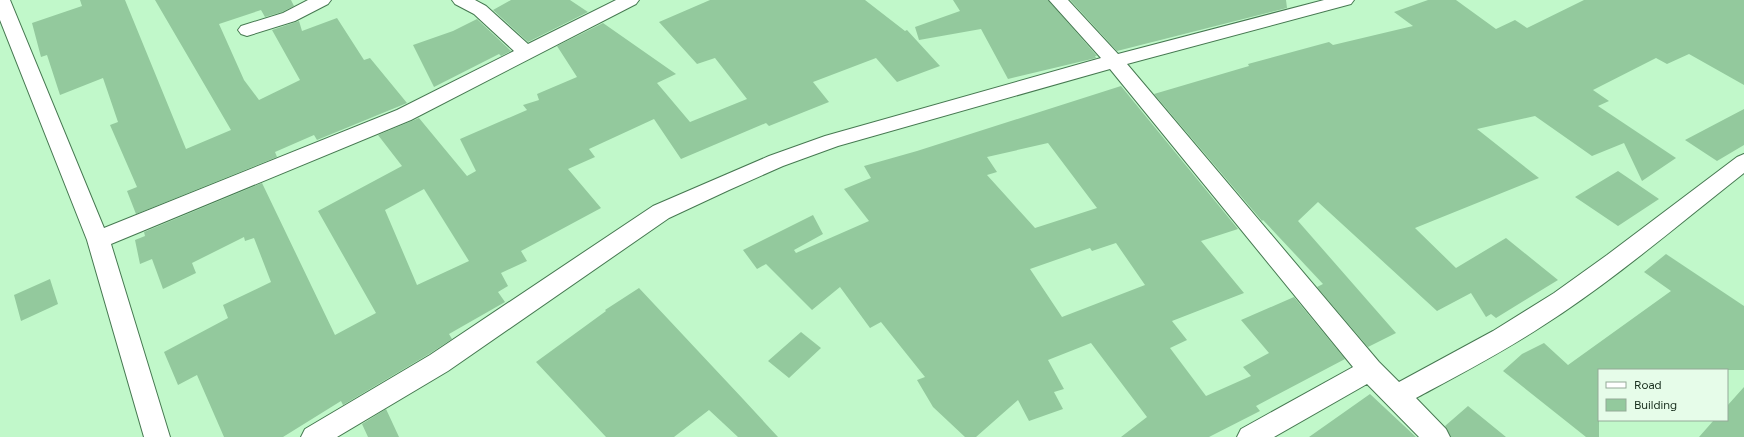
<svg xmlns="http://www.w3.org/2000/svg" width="1744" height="437" font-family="Figtree,sans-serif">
  <rect width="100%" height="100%" fill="#c1f8ca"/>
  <!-- building -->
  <path fill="#93c99d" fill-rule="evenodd" d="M80,0H125L186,149L231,130L155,0H291L294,6L282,12L265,17L261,10L219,24L244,80L259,100L300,80L272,30L299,21L302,31L337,18L364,60L370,58L407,103L317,140L314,135L275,152L277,157L136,214L127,191L137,187L110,125L118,122L103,78L60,95L47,55L41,57L32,23L82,6Z
    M511,0H570L588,12L528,42L493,10Z
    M710,0H865L905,31L907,30L940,66L897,82L876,58L813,82L829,102L769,126L766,123L681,159L654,119L589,149L595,157L568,169L601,208L521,251L527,261L501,273L508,286L498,292L505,302L449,334L452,339L429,354L343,405L341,401L283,437H224L197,375L178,385L164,352L228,318L223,305L271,282L254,238L245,241L244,237L192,263L196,273L163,289L152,259L140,264L135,240L145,236L144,232L262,183L335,335L376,313L318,211L402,166L378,135L419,118L467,176L476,171L460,139L527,110L523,105L539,100L537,94L577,77L557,46L603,23L676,74L657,83L690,122L747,99L715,58L697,64L659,22ZM424,189L469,261L417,285L385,210Z
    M953,0H1048L1097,56H1095L1096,58L1008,79L981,29L919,40L915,27L960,11Z
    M1070,0H1286L1287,8L1117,51Z
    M1428,0H1456L1496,29L1515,20L1527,28L1584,0H1744V85L1689,54L1667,64L1656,58L1593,90L1609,101L1598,106L1676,158L1642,181L1624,143L1592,156L1535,116L1477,129L1539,178L1415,228L1456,268L1506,238L1558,280L1496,318L1491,314L1486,317L1471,293L1437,311L1318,202L1298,221L1396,333L1368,347L1317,287L1323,284L1263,220L1262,221L1154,94L1249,66L1248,64L1329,42L1333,45L1413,26L1394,12Z
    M477,19L511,51L501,56L499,54L434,87L413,45L453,31Z
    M1121,86L1238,229L1201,241L1244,293L1172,321L1187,340L1170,348L1206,396L1251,376L1243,367L1269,353L1241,320L1294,297L1345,359L1256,406L1260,411L1209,437H1121L1147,417L1091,343L1048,360L1064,389L1054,392L1063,409L1029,421L1018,400L976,437H965L933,407L917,380L925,377L881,322L870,328L840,287L812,310L766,264L757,269L743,250L813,215L823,234L794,250L796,253L869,221L844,189L871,178L864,166L917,151ZM1048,143L1097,208L1035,228L987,175L997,172L987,157ZM1116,243L1145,285L1062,317L1030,269L1090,248L1092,251Z
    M1744,109V145L1717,161L1685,140Z
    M1618,171L1659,199L1618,226L1575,197Z
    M1666,254L1744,306V370H1599V437H1586L1503,371L1522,354L1544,343L1568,365L1671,291L1644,272Z
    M50,279L58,304L21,321L14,295Z
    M639,288L743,399L778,437H738L709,410L674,437H606L536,362L606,311L605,310Z
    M801,332L821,348L789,378L768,361Z
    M1744,387V437H1699L1714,420H1727V406Z
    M1370,394L1416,437H1309Z
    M1468,406L1506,437H1451L1445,426Z
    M386,409L399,437H368L362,424Z"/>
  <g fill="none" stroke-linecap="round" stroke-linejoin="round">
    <defs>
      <path id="street" d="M0,0H10L104,228L397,110L514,51L474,14L455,4L452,0H475L486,6L528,44L616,0H639L636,4L411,120L111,244L170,437H144L87,240L0,20Z
        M308,0H331L328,4L295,21L247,36L241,34L238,30L241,26L283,13Z
        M1049,0H1068L1118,54L1324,0H1354L1351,4L1127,64L1379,362L1399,382L1493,331L1554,293L1607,255L1737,157L1744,154V173C1678,225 1614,280 1544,325C1503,352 1459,375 1416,398L1446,429L1450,437H1419L1367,384L1274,437H1237L1241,429L1353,367L1110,69L838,146L783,166L729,190L669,218L448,371L337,437H301L305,429L430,355L653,206L769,156L825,136L1101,58Z"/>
    </defs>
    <!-- street casing -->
    <use href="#street" stroke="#467951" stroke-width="2"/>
    <!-- street -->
    <use href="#street" fill="#fff" fill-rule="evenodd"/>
  </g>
  <!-- legend -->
  <rect x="1598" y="369" width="130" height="52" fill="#e6fce9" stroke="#94aa98"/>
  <rect x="1606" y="382" width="20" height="6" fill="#ffffff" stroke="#94aa98"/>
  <text x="1634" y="389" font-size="12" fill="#192f1e">Road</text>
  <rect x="1606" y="399" width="20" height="12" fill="#93c99d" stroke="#94aa98"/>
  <text x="1634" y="409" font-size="12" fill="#192f1e">Building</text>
</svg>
